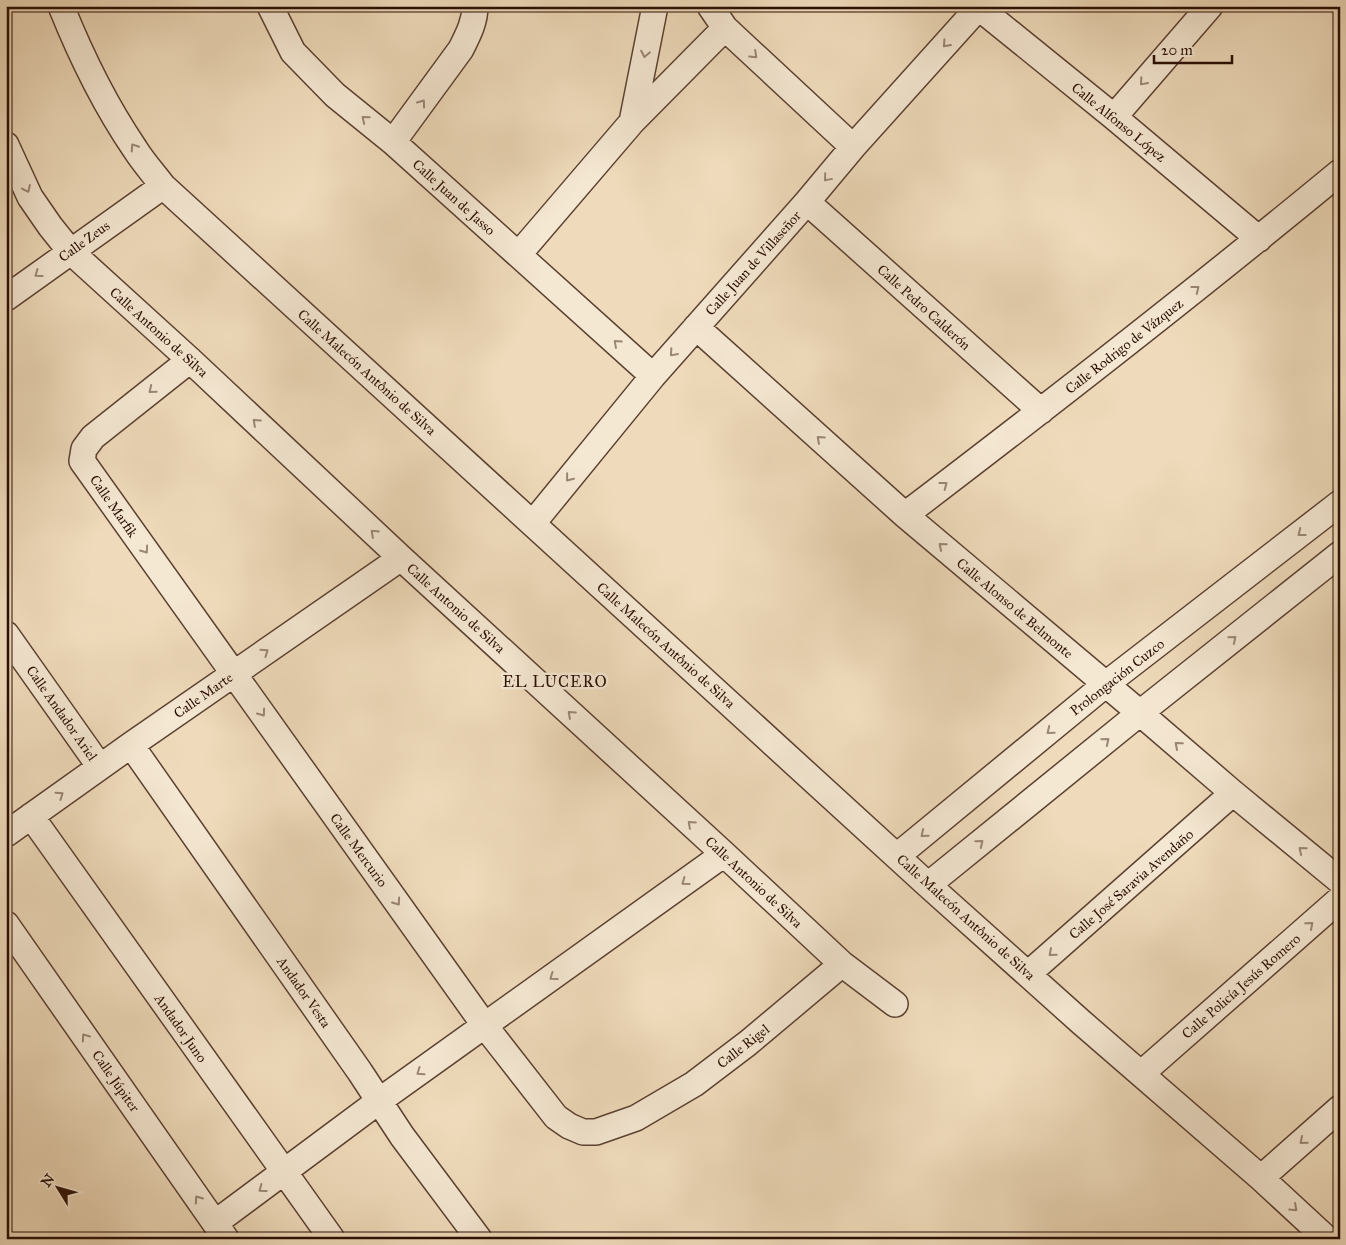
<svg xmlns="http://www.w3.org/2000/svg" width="1346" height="1245" font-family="'IM FELL Great Primer',serif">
  <rect width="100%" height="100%" fill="#efdbbb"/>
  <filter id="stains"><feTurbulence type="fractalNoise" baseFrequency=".004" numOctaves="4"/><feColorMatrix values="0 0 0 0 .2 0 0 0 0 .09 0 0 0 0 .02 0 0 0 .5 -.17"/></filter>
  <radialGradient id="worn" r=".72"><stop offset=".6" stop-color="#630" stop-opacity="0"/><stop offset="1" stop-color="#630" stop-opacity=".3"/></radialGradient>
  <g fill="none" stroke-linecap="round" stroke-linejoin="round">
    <defs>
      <path id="street" d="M61,6C81,56 105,105 135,149C143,162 154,174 163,186L928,885L1081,1022L1261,1178L1327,1239
        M270,6L293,52L335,95L393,142L653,376
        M710,6L725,28L853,147
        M977,6L1114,117L1259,239
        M1114,117L1210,6
        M632,122L655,6
        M393,142L461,49C468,35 475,22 475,6
        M6,145L30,197L50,226L70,251L190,360L401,558L724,854L842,964L895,1004
        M807,202L1041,411
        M519,254L632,122L725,28
        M6,298L163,186
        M696,327L905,515L1140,713L1233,793L1340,881
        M190,360L93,437L84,449L82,461L485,1026L556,1117L569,1126L583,1132H596L636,1118L694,1084L748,1043L842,964
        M905,515C1052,403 1197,290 1340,172
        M533,523L653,376L807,202L853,147L979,7
        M6,634L100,767
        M131,745L360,1072L402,1136L479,1239
        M31,816L332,1239
        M6,834L131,745L401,558
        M897,856L1106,684L1340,503
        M928,885L1140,713L1340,554
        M6,924L226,1239
        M1028,974L1233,793
        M1142,1073L1340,899
        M1261,1178L1340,1108
        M215,1223L379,1101L724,854"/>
    </defs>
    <!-- street casing -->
    <use href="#street" stroke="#5b4132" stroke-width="28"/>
    <!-- street -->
    <use href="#street" stroke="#f5e8d3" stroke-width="25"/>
  </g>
  <!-- one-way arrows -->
  <defs><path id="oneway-chevron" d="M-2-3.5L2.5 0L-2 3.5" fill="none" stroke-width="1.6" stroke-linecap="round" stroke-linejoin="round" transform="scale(1.25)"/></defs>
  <g stroke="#9a8676">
    <use href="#oneway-chevron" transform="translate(946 44) rotate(132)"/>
    <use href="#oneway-chevron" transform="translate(645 54) rotate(101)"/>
    <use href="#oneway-chevron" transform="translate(754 55) rotate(43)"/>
    <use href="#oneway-chevron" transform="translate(1143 82) rotate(131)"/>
    <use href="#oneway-chevron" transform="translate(422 103) rotate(-54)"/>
    <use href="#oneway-chevron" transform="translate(365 119) rotate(-141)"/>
    <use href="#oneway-chevron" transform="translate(134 147) rotate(-123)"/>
    <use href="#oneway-chevron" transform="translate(827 178) rotate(130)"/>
    <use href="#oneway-chevron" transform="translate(27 189) rotate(65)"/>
    <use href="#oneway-chevron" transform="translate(38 274) rotate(144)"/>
    <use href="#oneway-chevron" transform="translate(1196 289) rotate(-38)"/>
    <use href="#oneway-chevron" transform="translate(617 343) rotate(-138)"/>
    <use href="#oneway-chevron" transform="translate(673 353) rotate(131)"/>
    <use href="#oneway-chevron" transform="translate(152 390) rotate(141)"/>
    <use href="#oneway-chevron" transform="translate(256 422) rotate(-137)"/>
    <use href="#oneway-chevron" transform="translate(820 439) rotate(-138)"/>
    <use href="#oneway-chevron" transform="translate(569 478) rotate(129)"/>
    <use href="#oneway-chevron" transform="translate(944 485) rotate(-37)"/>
    <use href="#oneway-chevron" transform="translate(374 533) rotate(-137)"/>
    <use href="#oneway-chevron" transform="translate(1301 533) rotate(142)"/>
    <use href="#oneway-chevron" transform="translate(942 546) rotate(-140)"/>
    <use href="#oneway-chevron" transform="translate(145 550) rotate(54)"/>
    <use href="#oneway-chevron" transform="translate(1233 639) rotate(-39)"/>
    <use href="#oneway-chevron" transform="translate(265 652) rotate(-35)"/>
    <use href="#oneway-chevron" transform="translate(262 713) rotate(54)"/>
    <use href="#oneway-chevron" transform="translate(571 714) rotate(-138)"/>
    <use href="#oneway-chevron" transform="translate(1050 731) rotate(141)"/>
    <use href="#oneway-chevron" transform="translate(1106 741) rotate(-39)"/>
    <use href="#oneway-chevron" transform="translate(1178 745) rotate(-139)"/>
    <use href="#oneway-chevron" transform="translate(60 795) rotate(-35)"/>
    <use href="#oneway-chevron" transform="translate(691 824) rotate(-138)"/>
    <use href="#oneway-chevron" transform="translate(924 834) rotate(141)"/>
    <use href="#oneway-chevron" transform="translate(980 843) rotate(-39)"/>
    <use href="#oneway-chevron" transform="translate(1302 850) rotate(-140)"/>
    <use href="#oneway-chevron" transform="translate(685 882) rotate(144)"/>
    <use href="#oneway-chevron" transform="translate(397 902) rotate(54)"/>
    <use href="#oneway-chevron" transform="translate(1310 925) rotate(-41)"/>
    <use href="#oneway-chevron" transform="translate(1052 953) rotate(139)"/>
    <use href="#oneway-chevron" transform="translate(553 977) rotate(144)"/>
    <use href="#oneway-chevron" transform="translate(85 1037) rotate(-125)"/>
    <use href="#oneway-chevron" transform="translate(420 1072) rotate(145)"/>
    <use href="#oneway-chevron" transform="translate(1303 1141) rotate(139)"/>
    <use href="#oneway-chevron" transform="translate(262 1189) rotate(144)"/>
    <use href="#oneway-chevron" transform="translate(198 1199) rotate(-125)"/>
    <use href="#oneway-chevron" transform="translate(1294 1208) rotate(43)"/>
  </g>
  <g text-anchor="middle" stroke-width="5" stroke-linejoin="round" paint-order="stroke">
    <!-- street labels -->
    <g font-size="14" fill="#2a0e04" stroke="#f5e8d3">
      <text transform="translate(1119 122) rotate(39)" y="5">Calle Alfonso López</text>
      <text transform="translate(454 197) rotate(42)" y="5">Calle Juan de Jasso</text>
      <text transform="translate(84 241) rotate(-36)" y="5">Calle Zeus</text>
      <text transform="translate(753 263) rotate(-48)" y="5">Calle Juan de Villaseñor</text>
      <text transform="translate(924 307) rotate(42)" y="5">Calle Pedro Calderón</text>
      <text transform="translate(159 332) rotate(42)" y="5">Calle Antonio de Silva</text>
      <text transform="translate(1124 346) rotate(-38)" y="5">Calle Rodrigo de Vázquez</text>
      <text transform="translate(367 372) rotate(42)" y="5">Calle Malecón Antônio de Silva</text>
      <text transform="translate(114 506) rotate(55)" y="5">Calle Marfik</text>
      <text transform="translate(456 608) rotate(42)" y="5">Calle Antonio de Silva</text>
      <text transform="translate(1015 608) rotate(40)" y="5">Calle Alonso de Belmonte</text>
      <text transform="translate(666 645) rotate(42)" y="5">Calle Malecón Antônio de Silva</text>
      <text transform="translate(1117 677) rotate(-38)" y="5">Prolongación Cuzco</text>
      <text transform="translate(203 695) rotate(-35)" y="5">Calle Marte</text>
      <text transform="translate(62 713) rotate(55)" y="5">Calle Andador Ariel</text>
      <text transform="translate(359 850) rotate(54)" y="5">Calle Mercurio</text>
      <text transform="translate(754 882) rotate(43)" y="5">Calle Antonio de Silva</text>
      <text transform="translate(1131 884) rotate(-41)" y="5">Calle José Saravia Avendaño</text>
      <text transform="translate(966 917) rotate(42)" y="5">Calle Malecón Antônio de Silva</text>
      <text transform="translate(1241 986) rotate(-41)" y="5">Calle Policía Jesús Romero</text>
      <text transform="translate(304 992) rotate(55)" y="5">Andador Vesta</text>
      <text transform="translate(181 1028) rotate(55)" y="5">Andador Juno</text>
      <text transform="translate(743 1046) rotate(-38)" y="5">Calle Rigel</text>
      <text transform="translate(116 1081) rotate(55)" y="5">Calle Júpiter</text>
    </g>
    <!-- quarter labels -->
    <g font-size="16" letter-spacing="1" fill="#2a0e04" stroke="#f5e8d3">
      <text x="555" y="687">EL LUCERO</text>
    </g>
  </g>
  <!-- margin -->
  <rect width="1346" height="1245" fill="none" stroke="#efdbbb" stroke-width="25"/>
  <rect x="8" y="8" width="1331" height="1230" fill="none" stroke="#2a0e04" stroke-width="2.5"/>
  <rect x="12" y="12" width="1321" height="1220" fill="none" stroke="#2a0e04"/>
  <!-- north arrow -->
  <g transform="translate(58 1188) rotate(307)" stroke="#f5e8d3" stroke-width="4" paint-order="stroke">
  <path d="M0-4L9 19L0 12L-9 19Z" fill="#2a0e04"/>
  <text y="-8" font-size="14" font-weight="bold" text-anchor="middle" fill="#2a0e04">N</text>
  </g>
  <!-- scale -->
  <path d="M1154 55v8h78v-8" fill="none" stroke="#2a0e04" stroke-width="2.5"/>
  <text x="1161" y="55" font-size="15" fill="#2a0e04" stroke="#f5e8d3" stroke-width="4" paint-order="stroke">20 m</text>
  <rect width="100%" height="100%" filter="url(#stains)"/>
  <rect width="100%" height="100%" fill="url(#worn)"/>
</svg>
